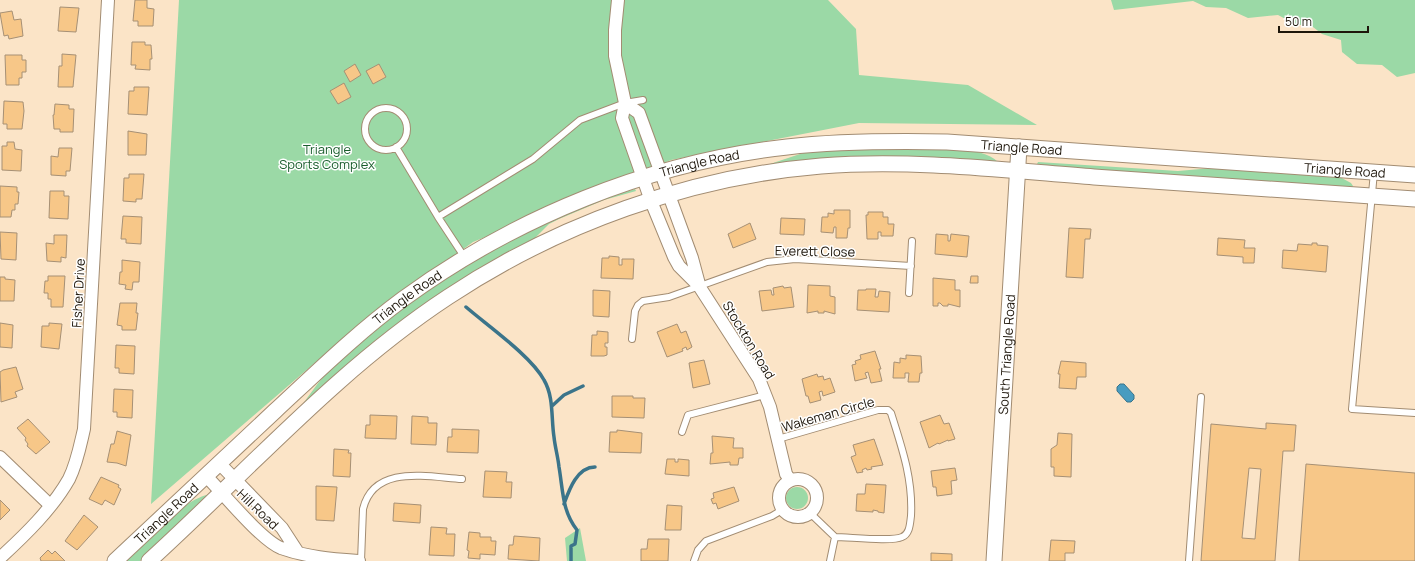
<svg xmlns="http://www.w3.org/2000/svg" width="1415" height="561" font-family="Manrope,sans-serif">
  <rect width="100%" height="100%" fill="#fbe4c7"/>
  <!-- green -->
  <path fill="#9bd9a6" d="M179,0H828L856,29L859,75L968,85L1037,125L859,123L671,160L473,242L353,330L151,504Z
    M1111,0H1415V73L1397,77L1382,65L1357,64L1342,52L1341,40L1322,34L1313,27L1295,24L1278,15L1248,18L1226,8L1206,7L1193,1L1114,10Z
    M911,147C935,148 981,145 998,162L950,160L677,185L716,174L767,165L812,150Z
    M1038,162L1178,171L1212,168L1338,176L1351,183L1353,186L1352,188L1038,166L1037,164Z
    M635,189L636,191L604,200L559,219L549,224L532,241L300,408C309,396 317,383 328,372C336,363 347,354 357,346C435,274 534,219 635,189Z
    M786 498a11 11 0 1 1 22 0a11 11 0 1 1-22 0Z
    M210,494L211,495L140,561H124C147,540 181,500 210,494Z
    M580,528L586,561H567L565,538Z"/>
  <!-- water -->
  <path fill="#489cc0" stroke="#3b748a" d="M1120,384H1124L1134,395V399L1131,402H1127L1117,391V387Z"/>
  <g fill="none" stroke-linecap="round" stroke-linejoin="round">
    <!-- stream -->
    <path stroke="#3b748a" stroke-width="3.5" d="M466,307C488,326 531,356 544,380C554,397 551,418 554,437C555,447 558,457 559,467C563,490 562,511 577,530L575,544L571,546V561
      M552,406L564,395L583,386
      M564,504C569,490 577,467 595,467"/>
  </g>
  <!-- building -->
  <path fill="#f7c788" stroke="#a69075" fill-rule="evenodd" d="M135,0H147V8L154,9L153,26H138V21H133Z
    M60,7L79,8L76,32L58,31Z
    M12,11L14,20L21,19L23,36L9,39L8,35L4,36L0,13Z
    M132,42H145V45H151L152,59H150V70L135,69L136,65H131Z
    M62,54L76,55L73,87H58L59,66H62Z
    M5,55H22V60H26V72H22V78H19V85H6Z
    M355,64L361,75L350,82L344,71Z
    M379,64L386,77L373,84L366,71Z
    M344,83L351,97L338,104L330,91Z
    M134,87H149L147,115L128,114L129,91H134Z
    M4,101L23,102L24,111L22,129H7V124H3Z
    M55,104L69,105V109H74L73,132H60V129H54L53,115H54Z
    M128,131L147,134L146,155H128Z
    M7,142H14L15,149L22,150L21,171L2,170V146H7Z
    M59,148H72L70,171H66V176L51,175V156L58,157Z
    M129,174H144L142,199H136V202L123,201L124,178H129Z
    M0,186L17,187V192H19L18,204H15V210H12L11,217H0Z
    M50,191H64V196H69L68,219L49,218Z
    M834,210H850V228H848L847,238H836V227H834L833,233L821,232L822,217H828V213L834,214Z
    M868,212H883V217H888V224H894L893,236H881V232H878V239H867L866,215H868Z
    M123,216L142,217L141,244L126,243V239H121Z
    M781,218L805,219L804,235L780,234Z
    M750,223L756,239L733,248L728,234Z
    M1069,228L1091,229L1090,239H1085L1083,278L1066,277Z
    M0,232L17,233L16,260L1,259Z
    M936,234L948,235V241H950L951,234L969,236L967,257L935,254Z
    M54,235H67L66,258L61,257V262L47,261L46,243L54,244Z
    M1218,238L1245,240L1244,248H1255L1254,263H1243V257L1217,255Z
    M1312,243H1317V245L1328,246L1326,272L1282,268L1283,250L1297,251L1298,244L1312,245Z
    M609,256L619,257V265H622V259H634L633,279L601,278L602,258H609Z
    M122,260L140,262L139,282H133L132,290L125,289L126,285L119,284L120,272H122Z
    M48,276H65L63,307H51V299H48V293H44L45,281H48Z
    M971,276H978V283H970Z
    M0,277H5V279L15,280L14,301H0Z
    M933,278L955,280V290H960V307L948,304V306H943L940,303H938V306H933Z
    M808,285L830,286V296L835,297V314L824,311V313H818V311L807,313Z
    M783,286L784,288L791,287L794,307L762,311L759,291L771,290L772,295H774L773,288Z
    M866,289H876L875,297H878L879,291L890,292L889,312L857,310L858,290H866Z
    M593,290L610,291L609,317L593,316Z
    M120,303H137L136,313H138L136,330H122V326L117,325Z
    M0,323L13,325L12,348L0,347Z
    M49,323L62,324L59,349L41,347L42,326H49Z
    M677,324L681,333L686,331L692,347L687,350L686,347L682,349L683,351L667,357L657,332Z
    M597,331L608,332V343H605V347H607V355L604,356H591L592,335H597Z
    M116,345L135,346L134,374L119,373V368H115Z
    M875,351L881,369H879L882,381L871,383L868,372L865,373L867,378L855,381L852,365L856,364L855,361L861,359L860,355Z
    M906,355L921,356L922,373H920L919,382H908L909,373H905V378H893L894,362L900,363V358L906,359Z
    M704,360L710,384L693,388L689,363Z
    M1061,361L1086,363V377H1077L1076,389L1059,388L1060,374H1058Z
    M16,367L23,389L15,392L17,397L1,402L0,372L3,370Z
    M817,374L818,377L823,376L824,380L830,378L835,392L823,396L822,391L819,392L821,400L810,403L808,396H806L802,379Z
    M114,389L133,390L132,418L117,417V412H113Z
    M612,396H633V398H645L644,418L612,417Z
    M370,415L397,416L396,439L365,438L366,425H370Z
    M940,415L944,424L949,423L955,439L948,441V440L939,444L938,443L929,448L920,422Z
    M412,416L428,417V423H437L436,445L411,444Z
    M28,419L50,442L36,454L27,446L28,444L25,440L26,438L17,428Z
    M1266,423L1296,425L1294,451H1283L1275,561H1201L1211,424L1266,429ZM1249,468L1261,469L1255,539L1242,538Z
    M452,429L479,430L478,453L447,452L448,437H452Z
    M617,430L642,433L641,453L609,452L610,432H617Z
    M117,431L131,435L126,466L117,463L107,462L111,444H114Z
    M1058,433L1072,434L1071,477L1054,476V467H1051V449L1057,445Z
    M712,436L734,438L733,448H743V458H739L738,465H730V462L710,464L711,453H713Z
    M874,439L883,465L871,467L872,469L867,470L866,468L862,470L863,472L857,473L851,457L856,455L853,445Z
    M334,449L349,450L348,453H351L350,477L333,476Z
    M667,459H675V462H678V459L689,460V476L665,474Z
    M1306,464L1415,473V561H1299Z
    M955,468L957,480L951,481L952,494L937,496L936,487H933L931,471Z
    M485,471L507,472L506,482H512L511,498L483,497Z
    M101,477L119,485L118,487L121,489L114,505L105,500L102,505L89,499Z
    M866,484L886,485L884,513L878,512V511L873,510V512L856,511L857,494H865Z
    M316,486L337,487L334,521L316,520Z
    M734,487L739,501L718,509L716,503L713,504L711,499L714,498L713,493Z
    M0,500L10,510L0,520Z
    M394,503L421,505L420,523L393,521Z
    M667,505L682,506L681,530H665Z
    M84,515L98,527L77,550L65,541Z
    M431,527L447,528L446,534H455L454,556L429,555Z
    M469,532L480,533V537H491V541H496L495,555L480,554V559L468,558L469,551L467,550Z
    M514,536L540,538L539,561L508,559L509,545H513Z
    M648,539H669L668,561H641V549H647Z
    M1051,540L1075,541L1074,553H1065V561H1049Z
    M48,550L52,554L55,551L65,561H41L40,558Z
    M931,553L952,554V561H931Z"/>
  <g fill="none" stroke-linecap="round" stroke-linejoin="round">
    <defs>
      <path id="service" d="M365 129a21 21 0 1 1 42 0a21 21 0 1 1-42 0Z
        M396,147L438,217L465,258
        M1374,172L1352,409L1415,413
        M438,217L533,159L580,120L625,103L643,100
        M909,293L912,241
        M632,339L635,311L638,305L643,301L669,297L767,262L795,259L911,266
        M682,432L688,415L765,395
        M778,439L878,410H888L891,413C902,448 913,479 911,516C910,523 910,534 902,537C892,542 849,537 835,537L810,513
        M361,561L363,509C374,464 428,477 462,479
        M694,561L698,550L706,541L772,516L782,510
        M830,561L835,537
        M1189,561L1201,397"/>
      <path id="minor" d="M618,0L615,30V56L625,103L622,118L651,201L674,257L679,266L699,286L759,379L770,407L786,474L790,480
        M625,103L639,113L692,258L699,284
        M0,457L50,505
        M219,463L282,528L297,551
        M206,476C223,493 261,540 281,548C306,557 333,559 359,561
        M779 498a19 19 0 1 1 38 0a19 19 0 1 1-38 0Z
        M0,558C25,535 52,509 69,479C77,463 80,446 84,429L108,0"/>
      <g id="tertiary">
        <path id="s1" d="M115,561C169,511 222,461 275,411C316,373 357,333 403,299C514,218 650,162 787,147C840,141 893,141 947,142L1415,175"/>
        <path d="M149,561C247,472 337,370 448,297C558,224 689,177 821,166C911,159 1004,170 1094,177C1201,184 1308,191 1415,199"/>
        <path id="s2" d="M994,561L1019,147"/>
      </g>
    </defs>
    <!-- service casing -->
    <use href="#service" stroke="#a28c72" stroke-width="8"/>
    <!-- minor casing -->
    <use href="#minor" stroke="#a28c72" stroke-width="14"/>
    <!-- tertiary casing -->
    <use href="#tertiary" stroke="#a28c72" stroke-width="17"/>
    <!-- service -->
    <use href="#service" stroke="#fff" stroke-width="6"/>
    <!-- minor -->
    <use href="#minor" stroke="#fff" stroke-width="12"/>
    <!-- tertiary -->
    <use href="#tertiary" stroke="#fff" stroke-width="15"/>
  </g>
  <g text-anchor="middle" stroke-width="3" stroke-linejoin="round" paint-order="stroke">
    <!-- street labels -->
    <g font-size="13" fill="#1e160b" stroke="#fff">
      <text dy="5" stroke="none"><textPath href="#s1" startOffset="1042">Triangle Road</textPath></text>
      <text dy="5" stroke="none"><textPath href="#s1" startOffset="718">Triangle Road</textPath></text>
      <text dy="5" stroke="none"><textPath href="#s1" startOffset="1366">Triangle Road</textPath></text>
      <text transform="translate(815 251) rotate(1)" y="5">Everett Close</text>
      <text transform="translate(78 293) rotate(-87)" y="5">Fisher Drive</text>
      <text dy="5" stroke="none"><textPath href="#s1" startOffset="394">Triangle Road</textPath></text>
      <text transform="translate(749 340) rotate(59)" y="5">Stockton Road</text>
      <text dy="5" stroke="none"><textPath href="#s2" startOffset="207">South Triangle Road</textPath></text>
      <text transform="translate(828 414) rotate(-16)" y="5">Wakeman Circle</text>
      <text transform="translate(258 509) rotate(44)" y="5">Hill Road</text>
      <text dy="5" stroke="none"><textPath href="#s1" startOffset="70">Triangle Road</textPath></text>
    </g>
    <!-- park labels -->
    <g font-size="13" fill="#1a5d2d" stroke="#fff">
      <text x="327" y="154">Triangle<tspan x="327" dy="15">Sports Complex</tspan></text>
    </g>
  </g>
  <!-- scale -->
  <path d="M1279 26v6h89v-6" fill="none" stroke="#1e160b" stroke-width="2"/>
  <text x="1285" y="26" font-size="12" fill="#1e160b" stroke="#ffffff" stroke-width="3" paint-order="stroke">50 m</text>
</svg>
